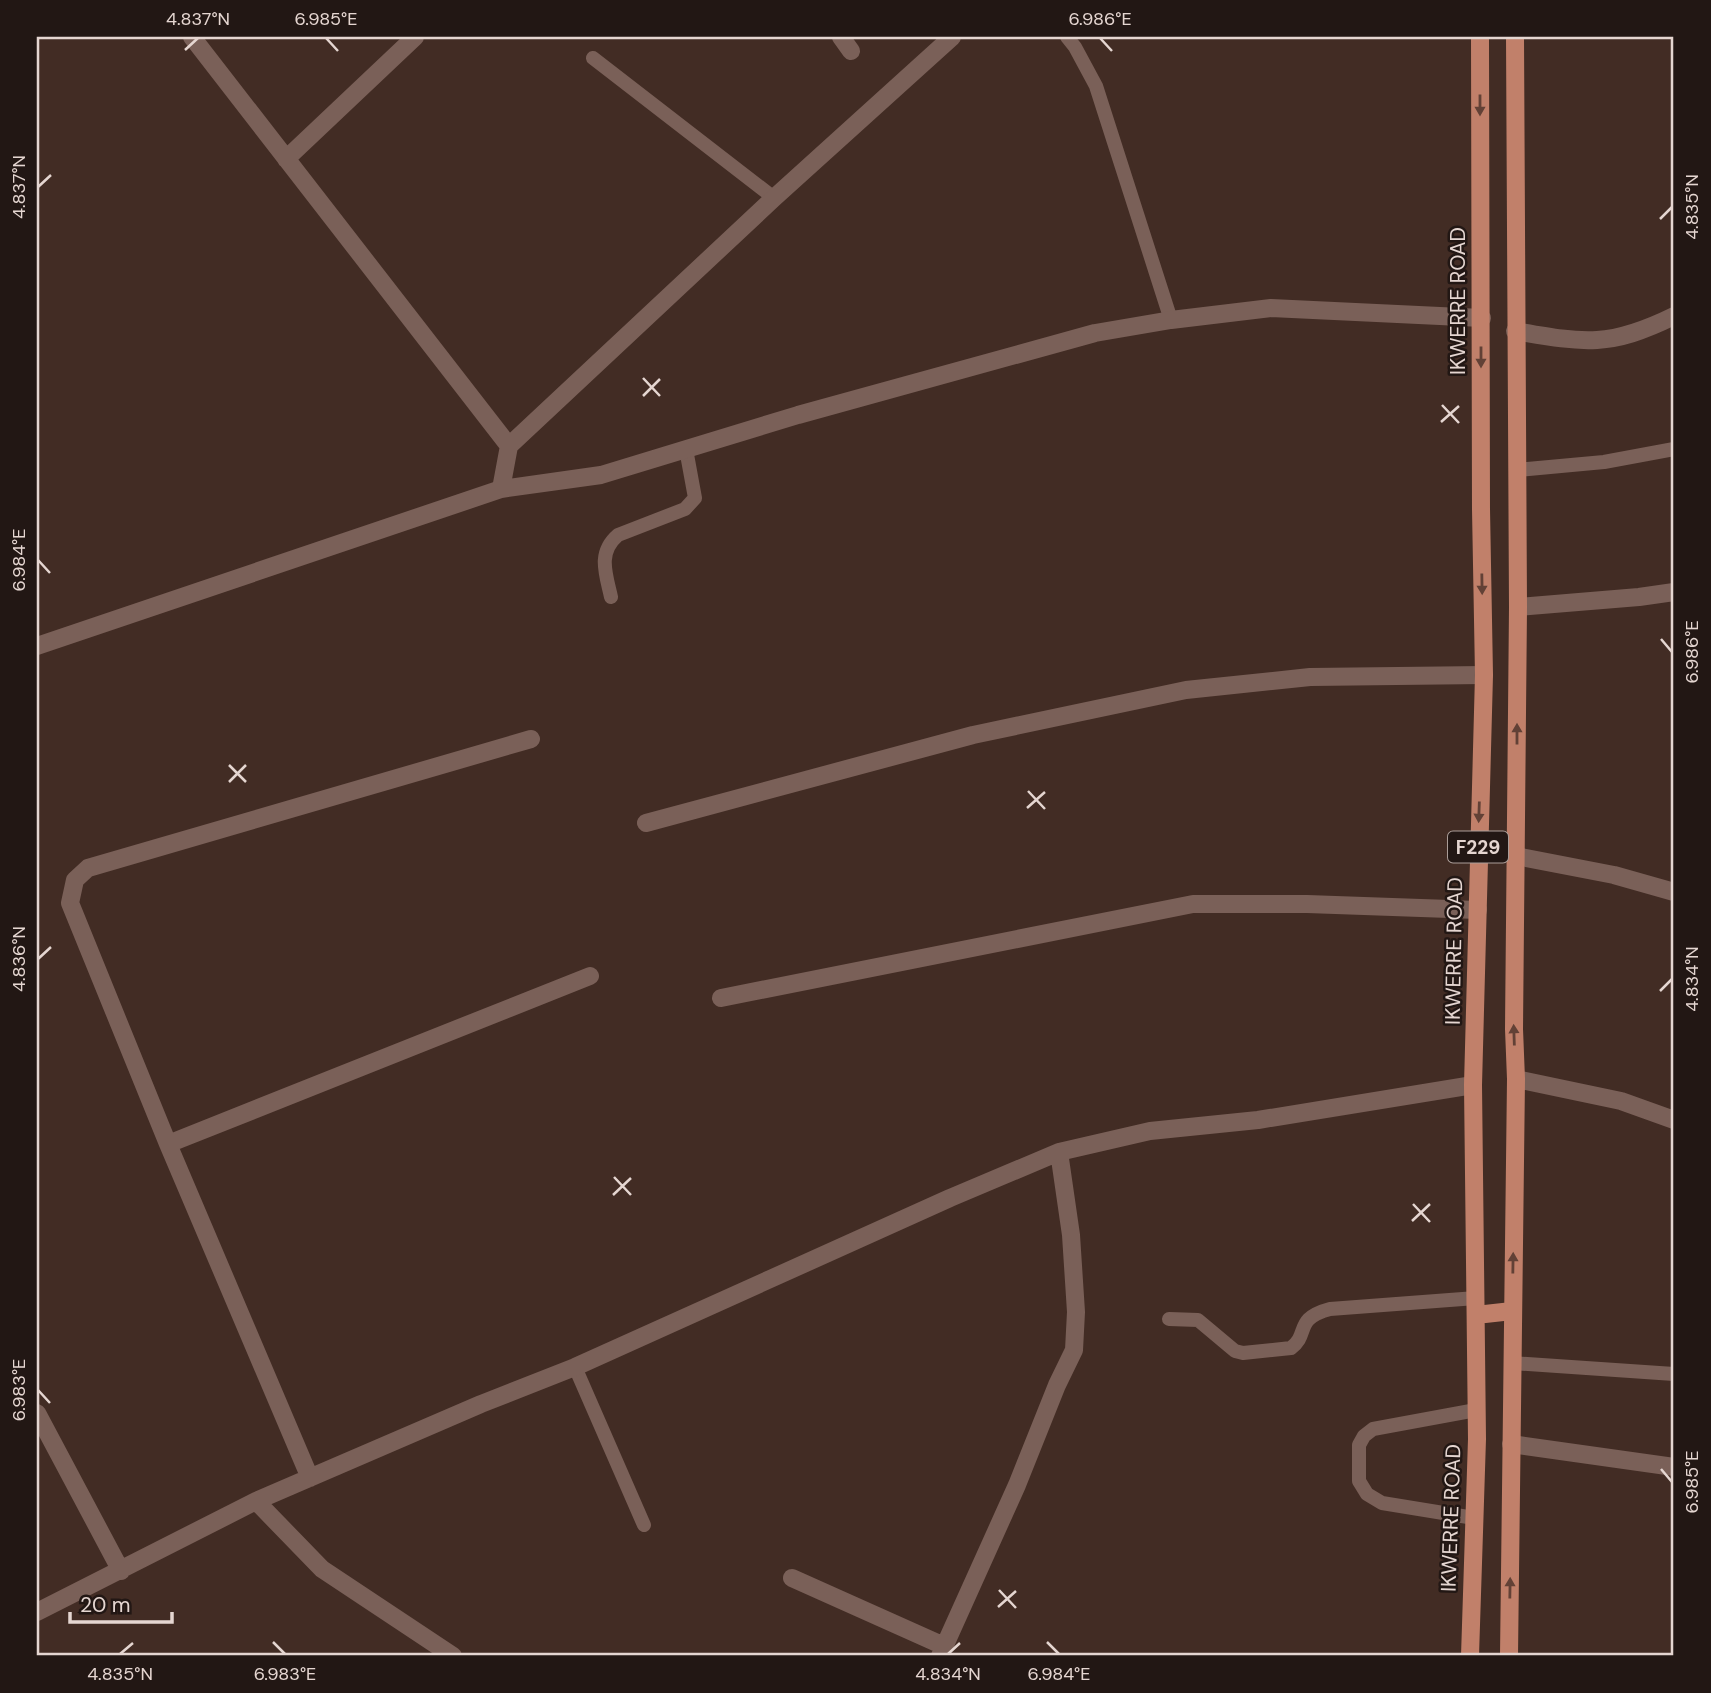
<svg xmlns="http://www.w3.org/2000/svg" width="1711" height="1693" font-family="'DM Sans',sans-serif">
  <rect width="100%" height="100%" fill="#422c24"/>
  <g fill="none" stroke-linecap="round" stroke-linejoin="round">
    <!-- service -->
    <path stroke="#7a6058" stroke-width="14" d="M1067,37L1075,47L1096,86L1171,320
      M593,58L774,198
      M1517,470L1604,462L1674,449
      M611,597C606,574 597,553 618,535L685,509L695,498L686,449
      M1169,1319L1198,1320L1235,1351L1243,1353L1291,1348C1310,1334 1293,1319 1330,1309L1476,1298
      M1512,1363L1674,1374
      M575,1367L644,1525
      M1474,1518L1382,1503L1367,1494L1359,1481V1445L1364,1436L1373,1429L1476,1410"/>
    <!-- minor -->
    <path stroke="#7a6058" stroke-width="18" d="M192,37L509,446
      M841,37L851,51
      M286,159L415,37
      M1515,331C1584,343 1609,348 1674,316
      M501,489L509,446L774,198L952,37
      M1518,607L1639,597L1674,592
      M37,646L501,489L601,475L798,415L1095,333L1171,320L1271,308L1482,318
      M646,823L973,735L1186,690L1310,677L1484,675
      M1516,856L1614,875L1674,892
      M721,998L1193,904H1307L1478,910
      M1516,1079L1621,1101L1674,1120
      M168,1144L590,976
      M37,1413L121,1571
      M1511,1444L1674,1467
      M310,1478L168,1144L70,903L75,880L88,868L531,739
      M256,1501L322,1569L453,1656
      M792,1578L944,1646
      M37,1612L256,1501L481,1404L575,1367L950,1198L1059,1152L1150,1131L1258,1120L1473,1085
      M940,1656L1017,1485L1057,1385L1074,1350L1076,1312L1071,1235L1059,1152"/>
    <!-- primary -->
    <path stroke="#c1806a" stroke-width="18" d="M1476,1315L1512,1311
      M1470,1656L1477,1439L1473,1085L1484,675L1481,509L1480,37
      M1509,1656L1516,1079L1514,1029L1518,607L1515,37"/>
  </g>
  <!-- one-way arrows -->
  <defs><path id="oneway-solid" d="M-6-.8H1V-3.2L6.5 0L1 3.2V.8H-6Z" transform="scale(1.75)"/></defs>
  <g fill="#624136">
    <use href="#oneway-solid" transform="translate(1480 105) rotate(90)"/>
    <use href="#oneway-solid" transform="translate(1481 357) rotate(90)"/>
    <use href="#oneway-solid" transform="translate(1482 584) rotate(89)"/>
    <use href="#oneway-solid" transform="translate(1517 734) rotate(-90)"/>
    <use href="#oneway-solid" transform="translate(1479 812) rotate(92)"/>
    <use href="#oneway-solid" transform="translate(1514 1035) rotate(-92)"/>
    <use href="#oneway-solid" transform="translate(1513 1263) rotate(-89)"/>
    <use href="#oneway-solid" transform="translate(1510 1588) rotate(-89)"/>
  </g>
  <!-- ticks -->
  <path fill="none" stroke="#e5d6d1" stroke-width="2.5" d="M326,38L338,51M1100,38L1112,51M185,50L198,38M38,187L51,175M1660,219L1672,207M643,378L660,396M643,396L660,379M1442,405L1459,423M1441,422L1459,406M38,560L50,573M1661,639L1672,652M229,765L246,782M229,782L246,765M1028,791L1045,809M1027,808L1045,792M38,959L51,947M1660,991L1672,979M614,1177L631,1195M613,1195L631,1178M1413,1204L1430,1222M1412,1221L1430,1204M38,1390L50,1403M1661,1469L1672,1482M999,1590L1016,1608M998,1607L1016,1591M273,1642L285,1654M1047,1642L1059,1654M120,1654L133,1643M948,1654L960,1643"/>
  <g text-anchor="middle" stroke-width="5" stroke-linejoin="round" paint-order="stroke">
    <!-- shield labels -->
    <rect fill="#221714" stroke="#aa9d98" stroke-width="2" x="1448" y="831.5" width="60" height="31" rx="5"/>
    <g font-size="19" font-weight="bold" fill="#e5d6d1">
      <text x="1478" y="854">F229</text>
    </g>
    <!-- street labels -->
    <g font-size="21" fill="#e5d6d1" stroke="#221714">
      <text transform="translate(1458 301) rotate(-90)" y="7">IKWERRE ROAD</text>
      <text transform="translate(1454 951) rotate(-89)" y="7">IKWERRE ROAD</text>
      <text transform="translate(1451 1518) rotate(-88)" y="7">IKWERRE ROAD</text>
    </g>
  </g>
  <!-- border -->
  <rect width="1711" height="1693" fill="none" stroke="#221714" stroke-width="77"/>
  <!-- scale -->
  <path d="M70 1612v10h102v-10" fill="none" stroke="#e5d6d1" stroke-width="3.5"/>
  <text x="80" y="1612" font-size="21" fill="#e5d6d1" stroke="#221714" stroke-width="5" paint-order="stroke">20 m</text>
  <rect x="38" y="38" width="1634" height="1616" fill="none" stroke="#e5d6d1" stroke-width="2.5"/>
  <g font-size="18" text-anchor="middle" fill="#e5d6d1">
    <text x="198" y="25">4.837°N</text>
    <text x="326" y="25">6.985°E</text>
    <text x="1100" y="25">6.986°E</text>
    <text transform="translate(19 187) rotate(-90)" y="6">4.837°N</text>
    <text transform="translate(1692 207) rotate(-90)" y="6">4.835°N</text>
    <text transform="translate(19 560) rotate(-90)" y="6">6.984°E</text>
    <text transform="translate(1692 652) rotate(-90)" y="6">6.986°E</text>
    <text transform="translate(19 959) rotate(-90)" y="6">4.836°N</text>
    <text transform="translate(1692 979) rotate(-90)" y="6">4.834°N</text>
    <text transform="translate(19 1390) rotate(-90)" y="6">6.983°E</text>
    <text transform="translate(1692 1482) rotate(-90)" y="6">6.985°E</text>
    <text x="120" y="1680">4.835°N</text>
    <text x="285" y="1680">6.983°E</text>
    <text x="948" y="1680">4.834°N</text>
    <text x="1059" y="1680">6.984°E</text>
  </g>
</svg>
